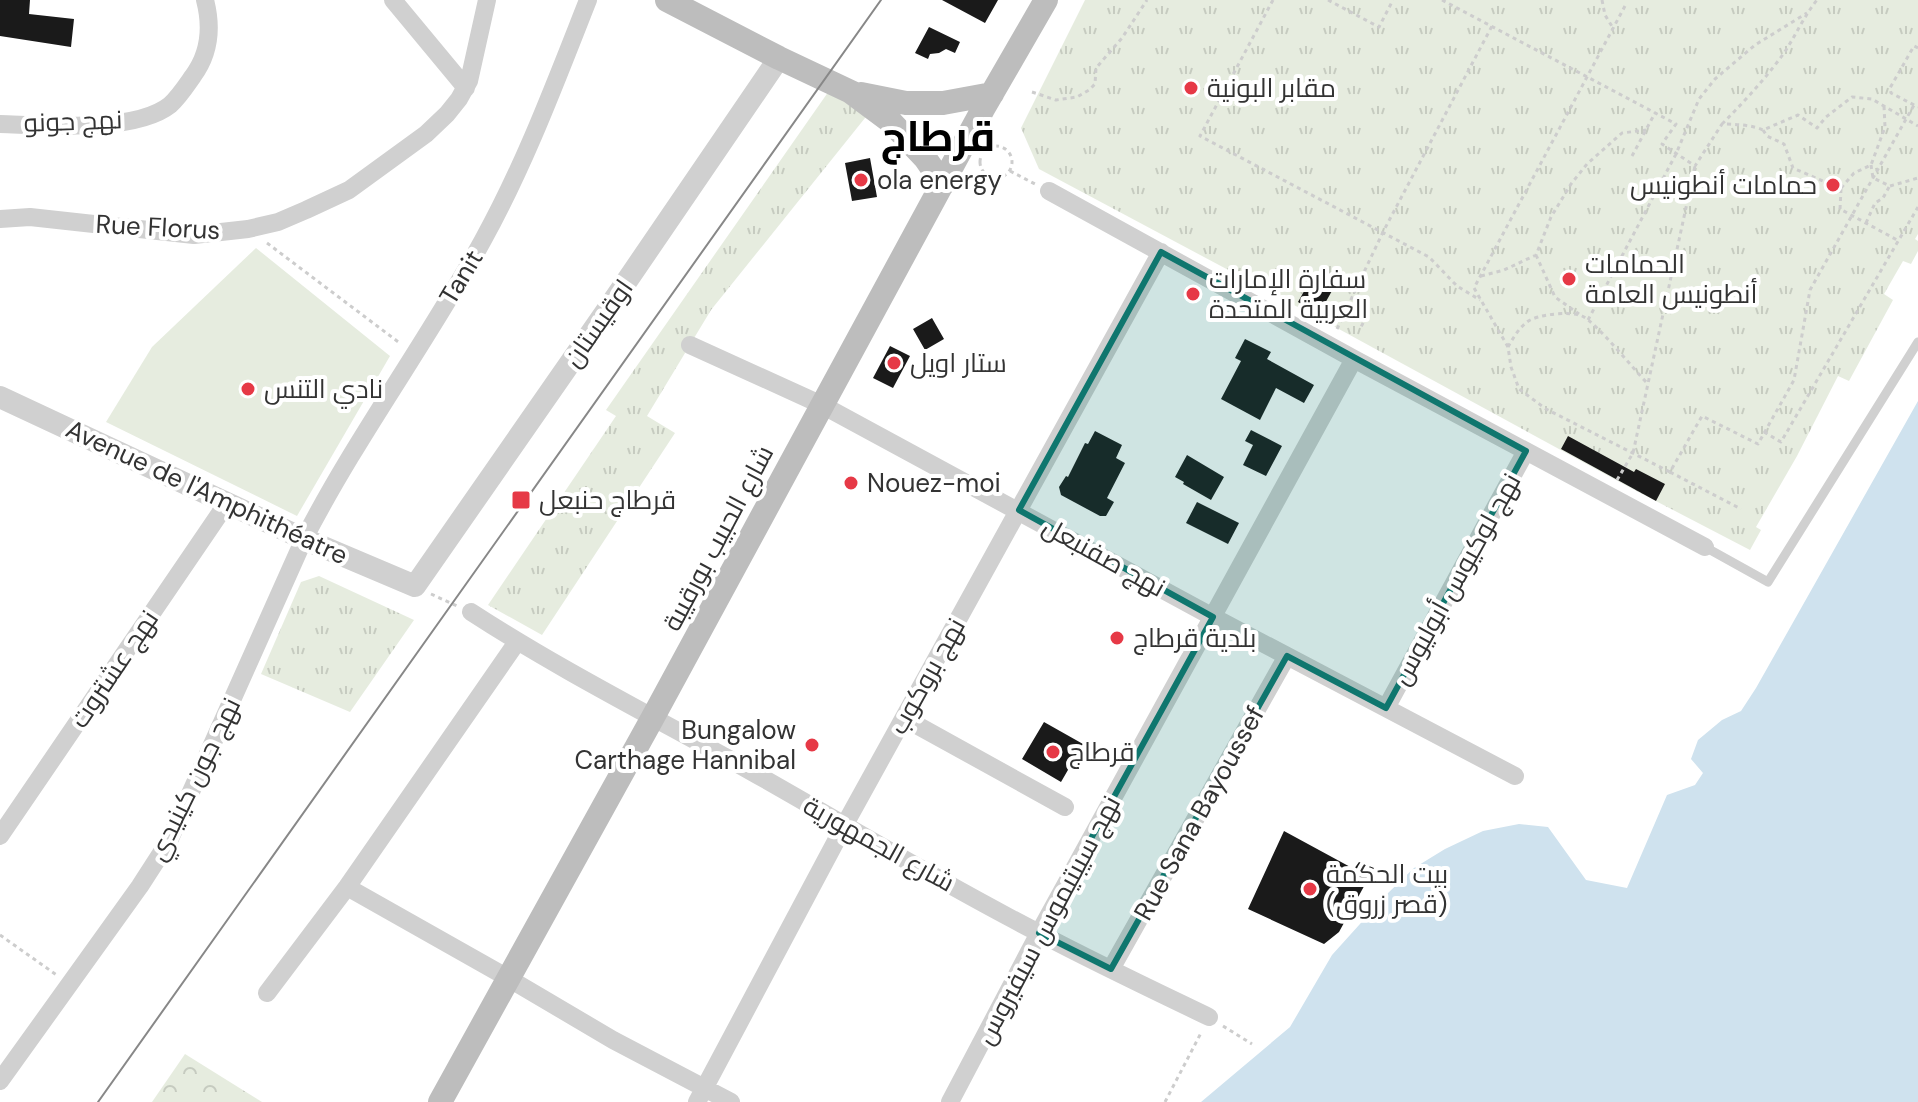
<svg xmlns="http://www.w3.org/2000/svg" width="1918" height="1102" font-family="'DM Sans',Cairo,sans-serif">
  <defs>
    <pattern id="grass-tufts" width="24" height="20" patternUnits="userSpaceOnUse" patternTransform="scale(2)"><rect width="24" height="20" fill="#e6ecdf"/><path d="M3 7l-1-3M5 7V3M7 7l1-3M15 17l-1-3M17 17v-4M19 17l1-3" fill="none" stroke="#c6cbc0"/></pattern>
    <pattern id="park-crowns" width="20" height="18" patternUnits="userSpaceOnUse" patternTransform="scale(2)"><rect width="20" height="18" fill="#e6ecdf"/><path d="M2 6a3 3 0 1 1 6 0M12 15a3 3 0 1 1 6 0" fill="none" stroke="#c6cbc0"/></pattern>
  </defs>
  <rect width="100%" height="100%" fill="#fff"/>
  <!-- grass -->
  <path fill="url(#grass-tufts)" d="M1085,0H1918V234L1915,239L1918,241V251L1911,264L1903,261L1884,294L1893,300L1849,381L1838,376L1797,456L1756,527L1761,530L1750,550L1627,486L1337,328L1039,169L1021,128Z
    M831,88L869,113L711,310L647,416L675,433L542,635L488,605L616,416L606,410Z
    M319,576L414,620L350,712L261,674L301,582Z"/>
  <!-- park -->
  <path fill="url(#park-crowns)" d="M185,1054L262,1102H152Z"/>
  <!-- pitch -->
  <path fill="#e6ecdf" d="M256,248L390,356L297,516L106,422L152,347Z"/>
  <!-- water -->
  <path fill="#cfe2ee" d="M1918,401V1102H1201L1290,1027L1332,955L1387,894L1414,868L1445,849L1483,831L1519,824L1548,827L1586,880L1627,888L1667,795L1695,785L1703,773L1691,759L1698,740L1722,720L1741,711L1756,688Z"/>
  <!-- building -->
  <path fill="#1a1a1a" d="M0,0H30L29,14L74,19L71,47L0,36Z
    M942,0H998L985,23Z
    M929,27L960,42L955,53L946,49L939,53L930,54L928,59L915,53Z
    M870,158L877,197L852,201L845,163Z
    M1312,277L1333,289L1319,314L1298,302Z
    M932,318L944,339L925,350L913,329Z
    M1245,339L1271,352L1267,359L1314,385L1304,403L1276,388L1260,420L1221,399L1241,361L1235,358Z
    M890,346L910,356L893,388L873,378Z
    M1251,430L1282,446L1266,476L1243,465L1253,445L1245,441Z
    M1095,431L1122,445L1116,458L1125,463L1107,498L1114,502L1106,516H1100L1061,495L1059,487L1066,476L1068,477L1085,443L1088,444Z
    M1568,436L1634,472L1636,469L1665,484L1656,501L1561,449Z
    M1187,455L1224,477L1211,500L1183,484L1184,482L1175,477Z
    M1197,502L1239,523L1228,544L1186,523Z
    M1044,722L1083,744L1061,782L1022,759Z
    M1284,831L1354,869L1359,862L1374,868L1339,932L1324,944L1248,909Z"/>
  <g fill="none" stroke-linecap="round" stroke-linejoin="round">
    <!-- path -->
    <path stroke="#cdcdcd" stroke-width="3" stroke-dasharray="4 4" stroke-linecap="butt" d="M1273,0L1200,136L1429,257L1457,286L1480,300
      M1328,0L1379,27L1393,0
      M1442,0L1676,124L1662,144L1695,166L1722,124C1734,124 1753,125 1763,130L1798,115L1817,128L1826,117L1852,97L1872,99L1918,126
      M1602,0L1605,15L1613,28
      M1625,6L1474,288L1508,347L1511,367L1519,389L1546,409L1670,472L1702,416L1758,444L1794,380L1810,290L1914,105
      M1918,48L1914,46L1890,88L1891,93L1918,107
      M1032,92L1056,100L1077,97L1089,90L1095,84L1096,68L1122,38L1147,0
      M1722,124C1744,102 1766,78 1784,53C1796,35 1804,16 1817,0
      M1763,130L1767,136L1784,144L1793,168L1841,189L1840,209L1899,241
      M980 162a16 16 0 1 1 32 0a16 16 0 1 1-32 0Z
      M1632,156L1655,113
      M1871,165L1873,178L1890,186L1918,178
      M1010,171L1035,184
      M1841,188L1854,173L1871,165L1885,127L1884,106
      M1866,223L1875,203L1883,198L1889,187
      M267,243L401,344
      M1536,255L1555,297L1579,314
      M1481,276L1504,270L1536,255L1551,217L1571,184L1587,164L1622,133L1646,130
      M1349,304L1368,313L1361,327
      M1588,320L1676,154L1699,99L1715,79L1755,45L1807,13
      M1337,329L1383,232L1492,26
      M1508,347C1513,338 1519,328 1527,322C1537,314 1571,311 1582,316C1597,323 1634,370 1648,384
      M1764,432L1781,442L1918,207
      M1670,472L1741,509
      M1617,480L1633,453L1695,166
      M431,594L457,606
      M0,935L58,976
      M1223,1026L1252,1044
      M1165,1102L1202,1031"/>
    <!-- service -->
    <path stroke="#d0d0d0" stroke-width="9" d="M1705,547L1768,582L1918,342"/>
    <!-- minor -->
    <path stroke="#d0d0d0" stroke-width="18" d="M393,0L466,88
      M0,124C43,125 135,133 170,105C179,97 186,86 193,76C210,53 212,27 205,0
      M1049,191L1354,359L1705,547
      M0,219L30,217L194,235L248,229L278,222L306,210L349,190L426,134L447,114L459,99L469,81L487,0
      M690,345L822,405L1213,617L1515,776
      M471,612C554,666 642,711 729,759C833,817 935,880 1041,934C1096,963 1153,990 1209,1017
      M1386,708L1526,451
      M904,718L1065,807
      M0,836L227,503
      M347,887L508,978L613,1040L731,1102
      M1111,969L1287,656
      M267,993L347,887L517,642
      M0,1081L140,886L169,841L304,539C357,436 427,342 483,240C525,164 556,81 588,0
      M697,1102L844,826L1161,252
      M950,1102L1039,933L1354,359"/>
    <!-- tertiary -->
    <path stroke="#d0d0d0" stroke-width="22" d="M0,397L304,539L415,586L607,310L779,58"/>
    <!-- secondary -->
    <path stroke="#bdbdbd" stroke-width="24" d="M667,0L779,58L851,92L890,121L925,158L943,184
      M861,94L906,103H943L992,94
      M440,1102L652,719L983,109L1046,0"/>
    <!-- tram -->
    <path stroke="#888" stroke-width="2" d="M98,1102L881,0"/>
  </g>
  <!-- marked area -->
  <path fill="#0f766e" fill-opacity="0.2" stroke="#0f766e" stroke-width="6" stroke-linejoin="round" d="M1161,252L1526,451L1386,708L1287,656L1111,969L1039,933L1213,617L1019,510Z"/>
  <!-- markers -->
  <g fill="#e63946" stroke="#fff" stroke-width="3">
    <circle cx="1191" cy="88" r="8"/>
    <circle cx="861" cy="180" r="8"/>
    <circle cx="1833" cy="185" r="8"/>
    <circle cx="1569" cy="279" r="8"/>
    <circle cx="1193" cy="294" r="8"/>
    <circle cx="894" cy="363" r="8"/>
    <circle cx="248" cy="389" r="8"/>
    <circle cx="851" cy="483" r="8"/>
    <rect x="511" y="490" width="20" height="20" rx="4"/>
    <circle cx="1117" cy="638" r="8"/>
    <circle cx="812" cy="745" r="8"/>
    <circle cx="1053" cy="752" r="8"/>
    <circle cx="1310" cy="889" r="8"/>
  </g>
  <g text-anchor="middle" stroke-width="8" stroke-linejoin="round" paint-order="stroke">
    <!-- poi labels -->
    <g font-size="26" fill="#333" stroke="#fff" text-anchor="start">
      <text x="1207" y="97">مقابر البونية</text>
      <text x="877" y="189">ola energy</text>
      <text x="1817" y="194" text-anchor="end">حمامات أنطونيس</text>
      <text x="1585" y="273">الحمامات<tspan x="1585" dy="30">أنطونيس العامة</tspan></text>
      <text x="1209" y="288">سفارة الإمارات<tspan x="1209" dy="30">العربية المتحدة</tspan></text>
      <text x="910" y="372">ستار اويل</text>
      <text x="264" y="398">نادي التنس</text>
      <text x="867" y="492">Nouez-moi</text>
      <text x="539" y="509">قرطاج حنبعل</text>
      <text x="1133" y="647">بلدية قرطاج</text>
      <text x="796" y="739" text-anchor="end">Bungalow<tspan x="796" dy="30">Carthage Hannibal</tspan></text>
      <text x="1069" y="761">قرطاج</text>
      <text x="1326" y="883">بيت الحكمة<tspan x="1326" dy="30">(قصر زروق)</tspan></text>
    </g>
    <!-- street labels -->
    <g font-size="26" fill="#333" stroke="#fff">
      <text transform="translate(73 121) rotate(-2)" y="9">نهج جونو</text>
      <text transform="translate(158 227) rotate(3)" y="9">Rue Florus</text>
      <text transform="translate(461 277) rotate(-59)" y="9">Tanit</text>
      <text transform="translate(598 323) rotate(-55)" y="9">اوقيستان</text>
      <text transform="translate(207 492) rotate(25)" y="9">Avenue de l'Amphithéatre</text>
      <text transform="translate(718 538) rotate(-62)" y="9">شارع الحبيب بورقيبة</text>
      <text transform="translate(1104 557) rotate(29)" y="9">نهج صفنبعل</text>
      <text transform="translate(1456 579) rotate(-61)" y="9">نهج لوكيوس أبوليوس</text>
      <text transform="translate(114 669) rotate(-56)" y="9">نهج عشتروت</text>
      <text transform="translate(927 676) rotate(-61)" y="9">نهج بروكوب</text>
      <text transform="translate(194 779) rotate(-64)" y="9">نهج جون كينيدي</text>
      <text transform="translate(1199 813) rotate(-61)" y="9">Rue Sana Bayoussef</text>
      <text transform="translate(879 844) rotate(29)" y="9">شارع الجمهورية</text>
      <text transform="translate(1048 920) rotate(-62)" y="9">نهج سيبتيموس سيفيروس</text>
    </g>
    <!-- town labels -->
    <g font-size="42" font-weight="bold" fill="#000" stroke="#fff">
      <text x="938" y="151">قرطاج</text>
    </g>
  </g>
</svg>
